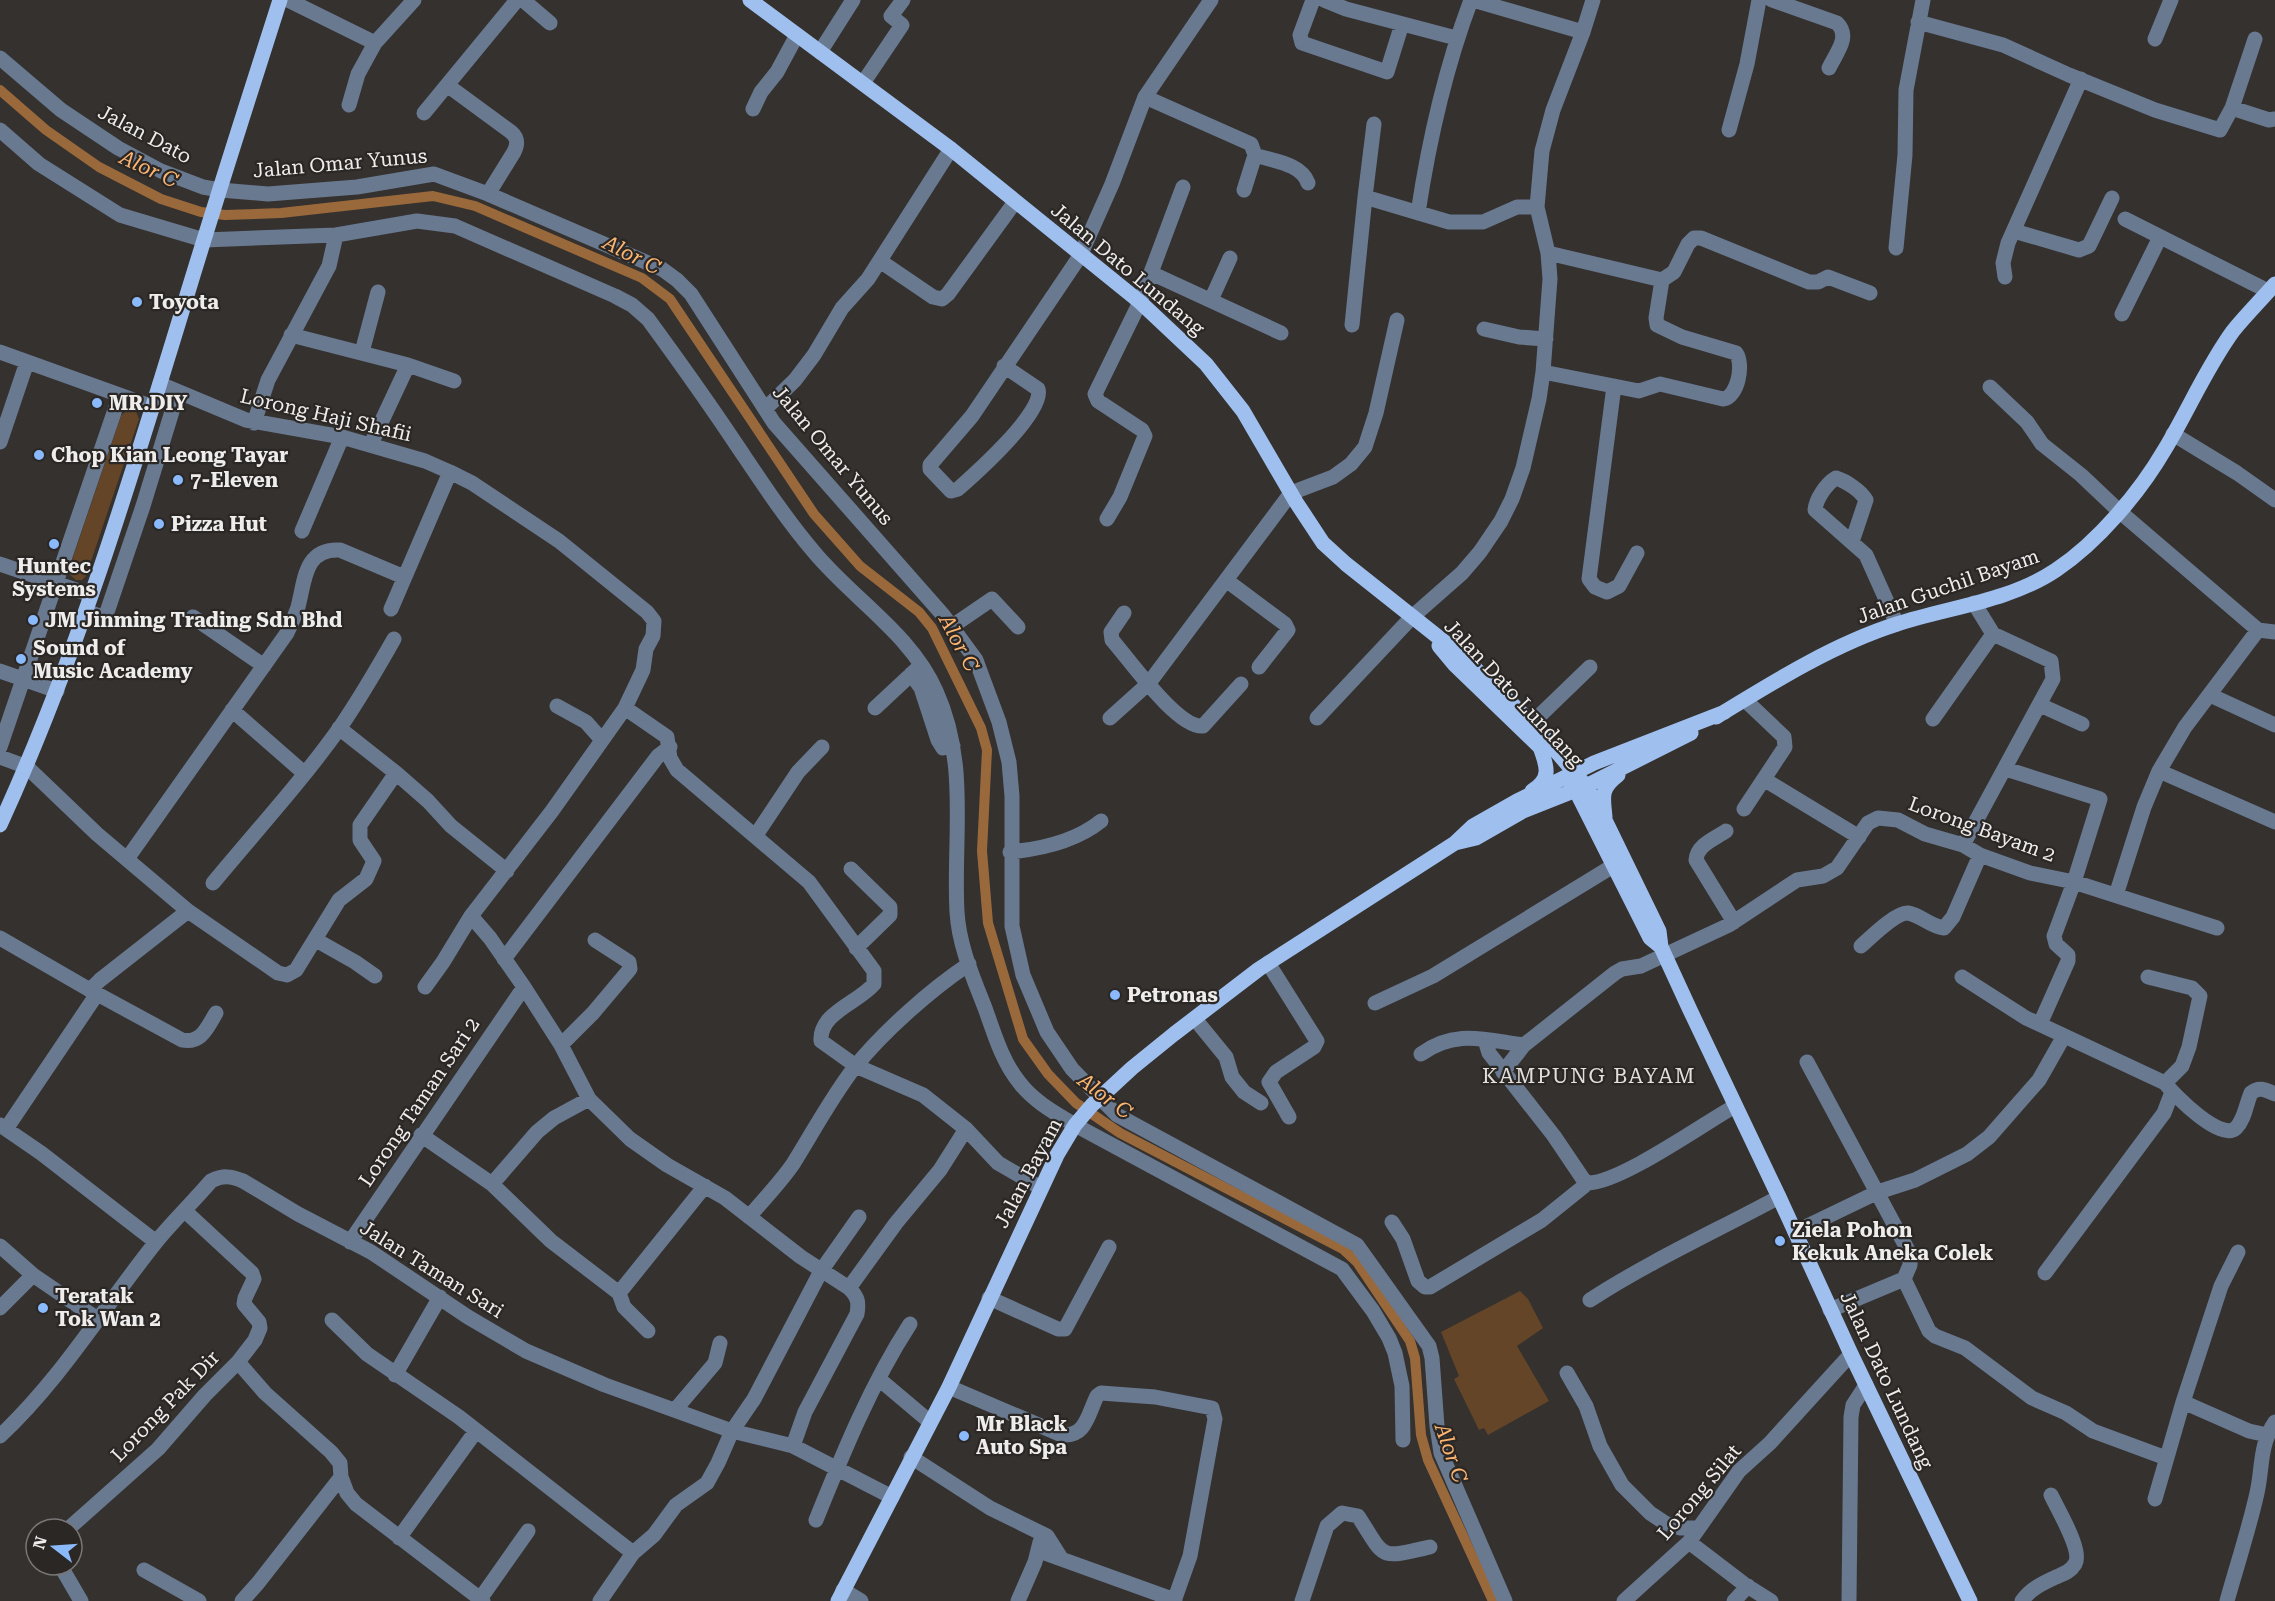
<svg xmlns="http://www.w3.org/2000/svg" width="2275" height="1601" font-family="'Roboto Serif',serif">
  <rect width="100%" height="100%" fill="#34312f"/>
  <!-- green -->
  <path fill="#654527" d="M127,410L136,412L139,419L86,576L82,580H76L69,574V569L121,416Z
    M1520,1291L1528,1299L1543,1328L1517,1346L1549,1401L1488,1435L1484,1428L1479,1430L1454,1379L1459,1376L1441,1332Z"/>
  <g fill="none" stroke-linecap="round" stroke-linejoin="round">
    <!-- canal -->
    <path stroke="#9a693b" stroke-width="10" d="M0,90L46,130L99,167L161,199L201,212L225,215L281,213L433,196L475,206L642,278L670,299L814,514L860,566L919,612L932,628L981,728L987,750L982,851L988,923L1023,1039L1048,1074L1076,1103L1120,1133L1343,1249L1357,1262L1410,1341L1415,1358L1421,1435L1428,1460L1493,1601"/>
    <!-- minor -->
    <path stroke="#697990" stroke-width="15" d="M288,0L375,43
      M523,0L550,23
      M1313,0L1300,35L1302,43L1387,72L1402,24
      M1324,0L1346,9L1456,38
      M1473,0L1583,32
      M1772,0L1837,23C1851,37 1836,53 1829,68
      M1918,22L2003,45L2069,75L2155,110L2220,130L2232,108L2255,39
      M2155,39L2171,0
      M820,52L853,0
      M0,58L61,110L118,148L161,171L203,187L220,190L268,194L357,187L434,174L488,194L662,269L677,280L691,294L774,423L943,615L976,660L999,722L1009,762L1012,796V926L1023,975L1047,1032L1072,1069L1117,1115L1357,1245L1429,1346L1432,1358L1437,1426L1441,1453L1505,1601
      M863,83L902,25L891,16L903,0
      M447,85L511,132C518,138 518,144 514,152L488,194
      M1145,97L1251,144L1255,155L1244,190
      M349,105L358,74L375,43L414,0
      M2232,108L2269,120L2275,119
      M753,109L761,92L777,72L797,35
      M424,113L517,0
      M0,130L39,164L120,215L204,240L336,235L417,221L455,226L615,296L632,305L648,319C678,360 708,402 736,444C761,481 785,518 814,552C853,599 911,634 936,691C969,764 953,837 957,912C959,946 973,977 985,1008C994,1033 1002,1061 1019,1082C1033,1101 1055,1113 1075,1125L1342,1269L1373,1311L1389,1338L1395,1353L1402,1386L1403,1440
      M1729,130L1747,64L1759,0
      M1255,155C1272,161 1301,163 1308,183
      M1365,197L1374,124
      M1418,213C1429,140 1445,69 1471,0
      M2125,219L2268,291
      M2014,231L2079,250L2089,246L2112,198
      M1896,248L1905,155L1906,90L1923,0
      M880,261L933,297L942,299L948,294L1015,202
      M1151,273L1281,333
      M2005,277L2003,263L2008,243L2081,79
      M1662,280L1674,272L1688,244L1694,238H1701L1809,282H1818L1828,277L1870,293
      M1211,300L1230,258
      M2122,314L2160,237
      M1352,325L1365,197L1449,222H1483L1517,207H1537
      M1484,329L1519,337L1546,339
      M291,335L408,365L454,381
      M0,352L153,407
      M362,352L378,292
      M1004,366L1038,389C1046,411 975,474 958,489L951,491L930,469V465L972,416L1080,256L1112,184L1145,97L1211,0
      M1543,372L1639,391L1660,384L1723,399C1738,397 1744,364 1736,353L1682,337L1657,325L1656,318L1662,280L1548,253
      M160,384L246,420L342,437L425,461L450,472L472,483L559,541L647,612L654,621L653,636L646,649L643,670L625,708L552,811L471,916L443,962L425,987
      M1614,386L1589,579L1595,587L1607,592L1619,586L1637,553
      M1990,387L2027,422L2042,444L2081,475L2119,511L2258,630L2275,632
      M765,409L795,380L814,355L842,308L868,279L951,149
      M254,423L268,380L329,266L336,235
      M2173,434L2237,473L2275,500
      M0,442L27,362
      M371,444L408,365
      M1107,519L1120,497L1145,436L1142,430L1098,401L1095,394L1140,302L1183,187
      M302,531L342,437
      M1852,542L1866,500C1861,491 1846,481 1836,478C1826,484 1816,499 1815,510L1866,555L1897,624
      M0,564L91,595
      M1226,580L1285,624L1288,630L1259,667
      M391,609L450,472
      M86,611L105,618L143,506L178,392
      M1124,613L1111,632L1112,640C1129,659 1178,729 1203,726L1241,684
      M193,617L264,666
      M951,627L992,599L1018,627
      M2258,630L2185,727L2159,771L2275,822
      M0,671L57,691
      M911,674L921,688L938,740L943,748L953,746
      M2210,695L2275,725
      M2040,705L2082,724
      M557,706L586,722L602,740
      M625,708L667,737L670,758L677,770L809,882L874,971V984C858,1003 819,1013 821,1041L856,1066L923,1095L966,1129L998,1163L1041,1188
      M875,708L919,667
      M232,710L304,773
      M1110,718L1149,683L1291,493L1333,477L1351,464L1365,447L1376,413L1397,320
      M1317,718L1412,617L1462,573L1480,552L1501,521L1512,499L1523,468L1539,399L1543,372L1550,279L1548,253L1537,207L1542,151L1553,110L1583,32L1593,0
      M1933,719L1993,634
      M1532,723L1590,667
      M339,728L396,773L428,801L451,826L507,871
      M0,747L120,395
      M0,757L27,767L97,834L188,911L278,973L287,975L296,970L339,900L366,879L374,861L360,840V825L396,773
      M2006,769L2100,799L2074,882L2054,936L2056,944L2068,955V961L2040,1024
      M1765,780L1859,837
      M1744,809L1785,747L1784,737L1745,700
      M1726,831C1714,839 1697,845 1696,860L1734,922
      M756,835L798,772L822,747
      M1963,845L2053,679L2051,661L1993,634L1974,603
      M1010,852C1042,849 1076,841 1101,821
      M127,859L287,633C291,624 295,616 298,607C305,581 304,548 340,550L404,577
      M851,869L890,907V915L856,948
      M213,883C256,831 302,781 341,726C360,698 377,669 394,639
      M2116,895L2144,807L2159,771
      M471,916L490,938L524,987L561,1045L589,1099L630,1139L667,1165L725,1198L801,1257L849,1288C858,1297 859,1302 857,1314L805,1412L793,1446
      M0,938L90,990L182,1040C201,1044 207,1028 216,1013
      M316,940L355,962L375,976
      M1861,946C1870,938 1896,912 1908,913C1921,915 1929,926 1944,928L1953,917L1980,855
      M504,959L658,756L670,747
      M1268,963L1317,1041L1314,1047L1276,1072L1269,1082L1289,1117
      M1962,977L2026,1018L2165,1083C2175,1096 2221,1142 2236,1128C2245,1119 2246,1104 2251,1093C2259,1086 2266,1090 2275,1094
      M2148,977L2192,988L2200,996L2189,1047L2182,1066L2165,1083
      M90,990L100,980L188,911
      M1375,1003L1433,976L1613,866
      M1195,1019L1226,1057L1232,1077L1244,1092L1261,1103
      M1485,1040L1489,1053L1554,1136L1583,1179L1588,1183
      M561,1045L593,1013L630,969L629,962L595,940
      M1421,1054C1455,1029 1485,1040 1524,1045
      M1807,1062L1910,1254V1265L1904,1279
      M1503,1072L1524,1045L1615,973L1622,969L1641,966L1729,925L1797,880L1823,876L1837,868L1868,823L1878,818L1898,820L1925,834L1963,845L1980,855L2030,873L2074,882L2217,928
      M0,1125L41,1153L156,1242
      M6,1129L97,994
      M421,1135L492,1184L551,1241L619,1293L624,1307L648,1331
      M1588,1183C1620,1183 1703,1124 1735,1106
      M492,1184L537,1132L554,1118L589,1099
      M749,1217C763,1200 780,1183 793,1164C813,1132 831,1098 854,1068C883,1032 930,990 969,964
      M1392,1222L1403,1239L1418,1281L1425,1287H1430L1542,1220L1588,1183
      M1795,1232L1878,1192L1915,1180L1967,1154L1989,1137L2039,1080L2064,1036
      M350,1242L524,987
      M0,1246L33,1275L99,1320
      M2238,1252L2221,1286L2183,1402L2249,1431L2267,1435
      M2045,1273L2164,1113L2172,1092
      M1904,1279L1929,1331L1935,1336L1965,1348L2032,1398L2066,1413L2093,1431L2166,1458
      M849,1288L896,1223L940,1170L966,1129
      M619,1293L705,1186
      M989,1298L1058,1329H1065L1109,1247
      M1590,1300C1650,1261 1716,1231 1779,1197
      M0,1308L33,1275
      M1830,1310L1904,1279
      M332,1320L367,1354L459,1417L633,1553
      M238,1362L265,1393L331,1452L340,1463L341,1477L347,1493L356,1504L483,1601
      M1567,1373L1586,1406L1600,1446L1622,1485L1650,1513L1665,1523L1680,1528H1698
      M395,1375L440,1297
      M879,1379L930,1422
      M949,1387L1062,1435C1086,1437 1088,1414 1097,1396L1101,1393L1155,1397L1212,1408L1215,1419L1190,1556L1174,1601
      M675,1410L715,1363L720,1343
      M0,1436C61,1379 104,1307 156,1242C173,1221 193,1202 211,1181C223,1175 231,1176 243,1181L298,1214L371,1252L468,1317L526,1351L605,1385L732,1431L793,1446L892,1497
      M911,1457L990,1508L1047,1536L1061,1558
      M2155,1499L2183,1402
      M816,1520C843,1453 871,1384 910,1324
      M68,1529L158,1449L205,1395L238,1362L255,1340L260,1328L259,1322L244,1304L245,1298L254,1279L252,1273L185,1211
      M399,1538L476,1431
      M1689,1542L1744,1584L1771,1601
      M1039,1551L1175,1600
      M60,1565L81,1601
      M144,1570L199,1601
      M843,1590L861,1601
      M480,1599L528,1531
      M242,1601L258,1583L341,1477
      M600,1601L633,1553L654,1535L676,1505L707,1483L718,1463L732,1431L754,1399L821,1271L859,1217
      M1018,1601L1035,1562L1040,1542
      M1302,1601L1327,1526L1342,1513L1358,1516C1386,1559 1377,1559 1430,1547
      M1624,1601L1689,1542L1739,1471L1770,1443L1851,1354
      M1734,1601L1748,1586
      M1849,1601L1851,1417L1853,1405L1866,1385
      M2022,1601C2030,1589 2043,1583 2056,1577C2063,1574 2070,1572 2075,1564C2083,1551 2058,1510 2051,1495
      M2227,1601C2237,1565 2249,1529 2257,1493C2263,1466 2259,1446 2275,1422"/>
    <!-- major -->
    <path stroke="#9fc0ef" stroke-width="15" d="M750,0L951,149L1140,302L1206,364L1243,411L1296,502L1323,543L1346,564L1462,656L1532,723L1586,786L1605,820L1659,931L1661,947L1690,1010L1779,1197L1851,1354L1970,1601
      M1439,646L1454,664L1543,750
      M1716,717C1773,682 1834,644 1897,624C1950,607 2010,601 2056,570C2098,542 2140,492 2165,449C2188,411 2206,368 2233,331C2246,315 2261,300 2275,284
      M1570,783L1575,789L1650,938L1661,947
      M1532,791C1552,779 1547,766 1540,747
      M1605,817C1603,796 1600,789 1618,775
      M0,825C80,650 135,465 191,282C220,187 250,94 280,0
      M1455,843L1476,838L1523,811L1586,786L1691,733
      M838,1601L949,1387L1057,1155L1075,1125L1092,1105L1132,1068L1174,1034L1259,969L1455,843L1473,826L1517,801L1594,763L1725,712"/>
  </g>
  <!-- markers -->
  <g fill="#8abafc" stroke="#2a2725" stroke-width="2">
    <circle cx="137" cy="302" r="6"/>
    <circle cx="97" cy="403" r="6"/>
    <circle cx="39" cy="455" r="6"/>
    <circle cx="178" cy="480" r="6"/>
    <circle cx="159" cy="524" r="6"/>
    <circle cx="54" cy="544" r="6"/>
    <circle cx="33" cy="620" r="6"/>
    <circle cx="21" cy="659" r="6"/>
    <circle cx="1115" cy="995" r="6"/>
    <circle cx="1780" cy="1241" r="6"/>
    <circle cx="43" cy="1308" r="6"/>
    <circle cx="964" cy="1436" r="6"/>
  </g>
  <g text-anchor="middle" stroke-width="4.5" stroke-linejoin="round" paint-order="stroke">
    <!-- street labels -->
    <g font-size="20" fill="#efedec" stroke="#2a2725">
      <text transform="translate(145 134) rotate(28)" y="7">Jalan Dato</text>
      <text transform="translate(340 163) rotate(-5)" y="7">Jalan Omar Yunus</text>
      <text transform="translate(1128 269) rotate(40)" y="7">Jalan Dato Lundang</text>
      <text transform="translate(326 415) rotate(13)" y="7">Lorong Haji Shafii</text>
      <text transform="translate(833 455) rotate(50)" y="7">Jalan Omar Yunus</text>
      <text transform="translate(1948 586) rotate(-19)" y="7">Jalan Guchil Bayam</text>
      <text transform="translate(1514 693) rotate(47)" y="7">Jalan Dato Lundang</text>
      <text transform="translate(1982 829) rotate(20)" y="7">Lorong Bayam 2</text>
      <text transform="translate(419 1102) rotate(-56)" y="7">Lorong Taman Sari 2</text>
      <text transform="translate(1028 1173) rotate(-62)" y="7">Jalan Bayam</text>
      <text transform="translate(432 1269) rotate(32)" y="7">Jalan Taman Sari</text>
      <text transform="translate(1887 1380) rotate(65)" y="7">Jalan Dato Lundang</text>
      <text transform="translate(165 1406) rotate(-46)" y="7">Lorong Pak Dir</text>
      <text transform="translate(1699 1492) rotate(-50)" y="7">Lorong Silat</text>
    </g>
    <!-- poi labels -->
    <g font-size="20" font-weight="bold" fill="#efedec" stroke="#2a2725" text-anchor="start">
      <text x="149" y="309">Toyota</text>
      <text x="109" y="410">MR.DIY</text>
      <text x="51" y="462">Chop Kian Leong Tayar</text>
      <text x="190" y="487">7-Eleven</text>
      <text x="171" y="531">Pizza Hut</text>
      <text x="54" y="573" text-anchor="middle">Huntec<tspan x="54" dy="23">Systems</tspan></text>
      <text x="45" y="627">JM Jinming Trading Sdn Bhd</text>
      <text x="33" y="655">Sound of<tspan x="33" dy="23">Music Academy</tspan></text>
      <text x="1127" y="1002">Petronas</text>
      <text x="1792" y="1237">Ziela Pohon<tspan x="1792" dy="23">Kekuk Aneka Colek</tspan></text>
      <text x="55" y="1303">Teratak<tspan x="55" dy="23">Tok Wan 2</tspan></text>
      <text x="976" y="1431">Mr Black<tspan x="976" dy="23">Auto Spa</tspan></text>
    </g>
    <!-- water labels -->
    <g font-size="21" font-style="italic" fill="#fcb471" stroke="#2a2725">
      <text transform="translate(149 169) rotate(25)" y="7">Alor C</text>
      <text transform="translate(632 255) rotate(27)" y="7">Alor C</text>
      <text transform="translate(959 643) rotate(62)" y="7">Alor C</text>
      <text transform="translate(1105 1096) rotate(37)" y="7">Alor C</text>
      <text transform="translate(1451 1453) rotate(71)" y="7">Alor C</text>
    </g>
    <!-- neighbourhood labels -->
    <g font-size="21" letter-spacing="1.5" fill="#e3e0dc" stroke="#2a2725">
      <text x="1589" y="1083">KAMPUNG BAYAM</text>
    </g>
  </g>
  <!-- north arrow -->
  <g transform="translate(54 1547) rotate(287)"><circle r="28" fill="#2a2725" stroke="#797675" stroke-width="1.5"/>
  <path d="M0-4.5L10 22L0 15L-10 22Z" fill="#8abafc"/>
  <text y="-9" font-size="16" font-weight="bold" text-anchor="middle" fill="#efedec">N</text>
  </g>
</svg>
